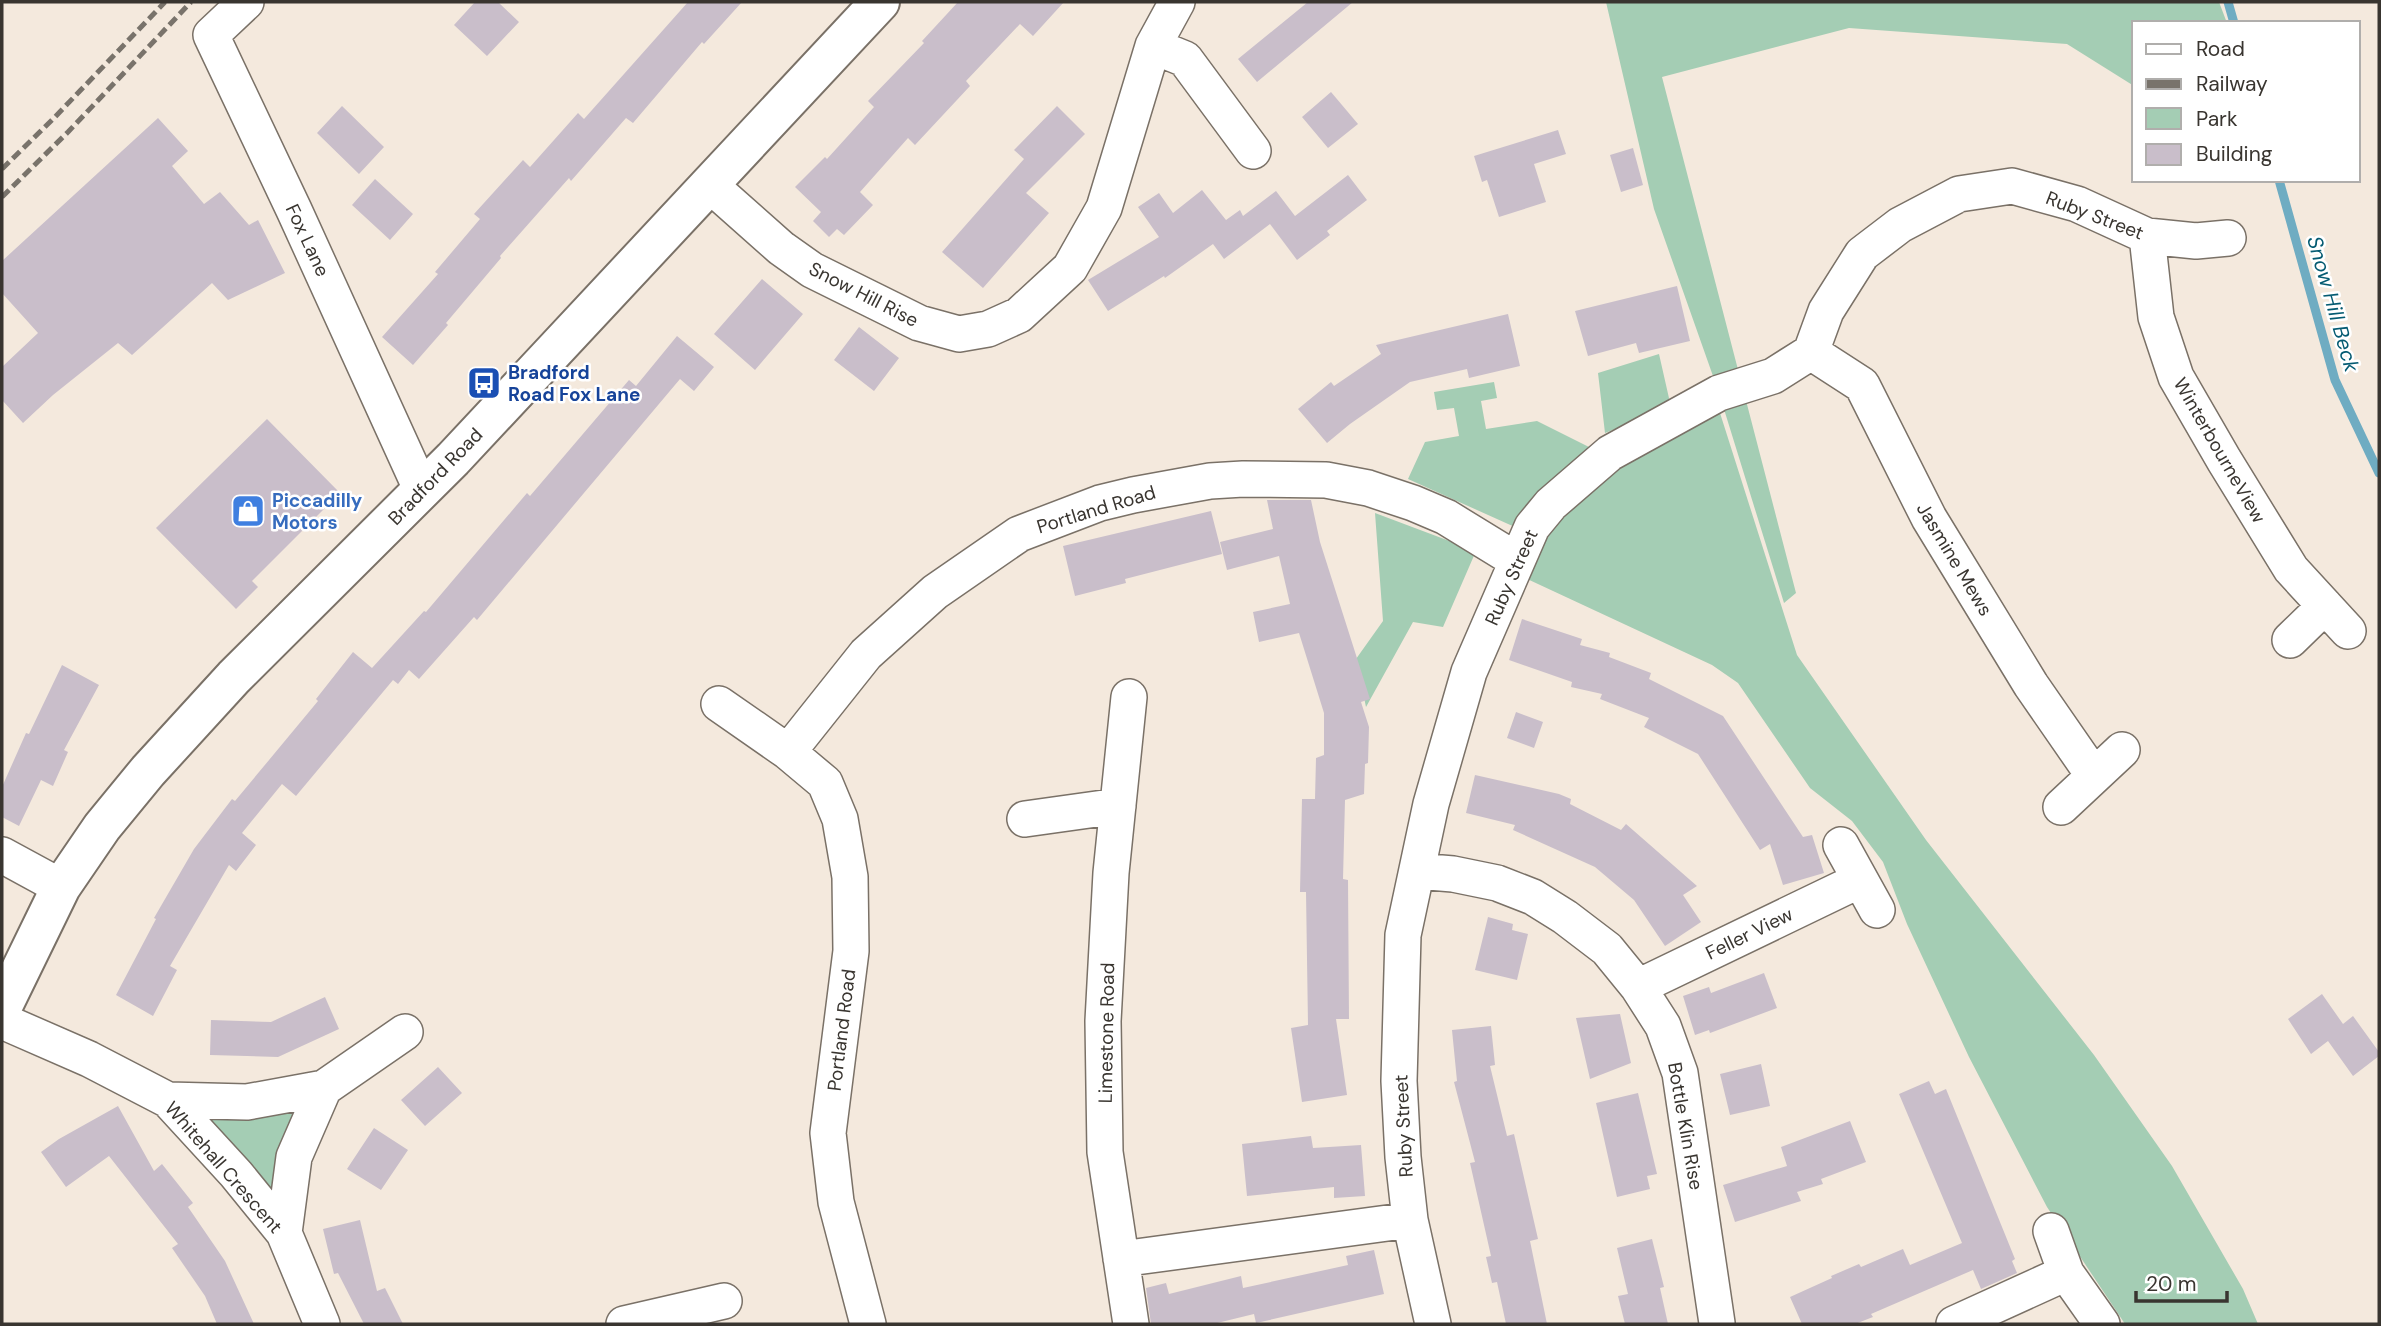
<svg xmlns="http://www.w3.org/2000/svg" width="2381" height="1326" font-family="'DM Sans',sans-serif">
  <rect width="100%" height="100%" fill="#f4e9dd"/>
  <!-- green -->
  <path fill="#a4cdb4" d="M1606,2H2219L2227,23H2134V86L2067,44L1849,28L1662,77L1796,593L1784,603L1719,393L1654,209Z
    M1659,354L1671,407L1605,433L1598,373Z
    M1494,382L1497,398L1481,401L1486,429L1537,421L1593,449L1517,528L1408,479L1425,442L1459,436L1454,408L1437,410L1434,392Z
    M1720,413L1797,655L1926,840L2094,1055L2172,1166L2243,1289L2258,1324H2125L2047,1207L1969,1057L1907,924L1883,862L1852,821L1810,788L1738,683L1712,665L1523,577L1538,543L1569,505L1610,470Z
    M1375,513L1476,551L1443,627L1413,622L1366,707L1356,659L1383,621Z
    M324,1088L284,1233L168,1100Z"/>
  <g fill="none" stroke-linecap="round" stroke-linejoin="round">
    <!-- stream -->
    <path stroke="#6facc2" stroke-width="9" d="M2228,2L2234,23
      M2279,180L2335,380L2379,473"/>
  </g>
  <!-- building -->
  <path fill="#c9beca" d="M475,2H498L519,22L487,56L454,25Z
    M688,2H742L704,44L702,42L633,123L626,118L571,181L569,178L500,256L501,258L446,323L448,325L413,365L382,337L438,274L435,272L480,219L474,214L523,160L530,167L578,113L584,119Z
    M958,2H1064L1033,36L1020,24L966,81L970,86L915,145L908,138L860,192L873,205L844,235L837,229L829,237L813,221L821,212L795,187L825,157L827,159L874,107L868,101L924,43L922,41Z
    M1308,2H1353L1257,82L1238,59Z
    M1331,92L1358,124L1328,148L1302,117Z
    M342,106L384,147L359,174L317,133Z
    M1057,106L1085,134L1026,193L1049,213L983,288L942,252L1024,159L1014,150Z
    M158,118L188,151L172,166L204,204L220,192L249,225L258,220L285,273L228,300L212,283L132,355L118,343L53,395L23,423L2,400V367L38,333L2,293V261Z
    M1558,130L1566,154L1534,164L1546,202L1499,217L1487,180L1482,182L1474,156Z
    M1633,148L1643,185L1621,192L1610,155Z
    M1348,175L1367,200L1327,231L1330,235L1297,260L1270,224L1224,259L1213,244L1165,278L1164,276L1108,311L1088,280L1159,237L1138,207L1159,193L1173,213L1202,190L1226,220L1240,210L1243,216L1276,191L1295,216Z
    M375,179L413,214L390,240L352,205Z
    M762,279L803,314L755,370L714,334Z
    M1677,286L1690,341L1639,353L1636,343L1588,356L1575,311Z
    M1508,314L1520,366L1469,378L1467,369L1410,382L1350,424L1327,443L1298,409L1331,382L1334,386L1381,354L1376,345Z
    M859,327L899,358L874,391L834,360Z
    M677,336L714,367L694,391L680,379L477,620L474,617L419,679L409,670L398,684L393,680L296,796L282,784L242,833L256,845L236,871L229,865L170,966L177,970L153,1016L116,995L156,919L154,918L194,849L232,799L235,801L318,701L316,699L353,652L372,668L424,611L426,612L527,493L530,496L629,380L636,386Z
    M267,419L340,493L252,581L258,587L236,609L156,528Z
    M1267,500H1311L1320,542L1370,699L1361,702L1369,727L1368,763L1365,764L1364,794L1345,800L1343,879L1348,880L1349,1019H1336L1347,1095L1302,1102L1291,1028L1308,1025L1306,892H1300L1302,799H1315L1316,758L1324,755V713L1299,633L1259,642L1253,612L1290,604L1279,556L1227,570L1220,542L1273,529Z
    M1211,511L1222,554L1125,579L1126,583L1075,596L1063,546Z
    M1522,619L1582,639L1580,645L1610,653L1609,657L1651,673L1649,679L1723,716L1803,837L1812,835L1824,873L1783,885L1770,844L1760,850L1698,754L1644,727L1649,718L1600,699L1602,694L1571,687L1572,682L1509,660Z
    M62,665L99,685L64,750L68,752L53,786L41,780L19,826L2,817V787L26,733L29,734Z
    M1516,712L1543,722L1534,748L1507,738Z
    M1475,775L1559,794L1571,799L1570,804L1621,830L1626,824L1697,886L1683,895L1701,922L1665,946L1634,900L1595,867L1513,830L1515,825L1466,813Z
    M1488,917L1513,924L1512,930L1528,934L1517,980L1475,970Z
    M1764,973L1777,1008L1710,1033L1709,1030L1695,1035L1683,996L1709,987L1711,993Z
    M2322,994L2343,1024L2353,1016L2379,1052V1056L2353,1076L2328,1041L2311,1054L2288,1019Z
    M325,997L339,1029L278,1057L210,1055L211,1020L271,1022Z
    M1620,1014L1631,1063L1590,1079L1576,1018Z
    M1491,1026L1495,1065L1490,1066L1507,1136L1514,1134L1538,1239L1530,1241L1547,1324H1506L1497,1282L1492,1283L1486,1257L1491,1256L1470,1163L1475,1162L1454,1082L1457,1081L1452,1030Z
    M1761,1064L1770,1106L1730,1115L1720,1074Z
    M438,1067L462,1093L425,1126L401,1100Z
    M1929,1081L1935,1094L1946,1089L2015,1259L2012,1261L2017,1273L1981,1289L1973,1270L1871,1314L1873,1317L1855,1324H1802L1790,1297L1832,1278L1831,1276L1859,1264L1861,1267L1903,1249L1910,1265L1962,1243L1899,1094Z
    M1638,1093L1657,1174L1647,1176L1650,1189L1617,1197L1596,1103Z
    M118,1106L154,1171L162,1164L193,1203L188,1207L225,1261L254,1324H217L205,1296L172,1248L178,1244L109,1156L66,1187L41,1152L59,1139Z
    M1850,1121L1866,1162L1821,1179L1823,1184L1797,1192L1801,1201L1735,1222L1723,1185L1787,1166L1781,1147Z
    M374,1128L408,1150L381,1190L347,1169Z
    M1311,1136L1313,1148L1361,1145L1365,1196L1334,1198V1187L1247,1196L1242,1144Z
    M360,1220L377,1291L385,1288L403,1324H364L338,1273L334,1274L323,1229Z
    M1652,1239L1664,1287L1660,1288L1668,1324H1625L1618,1296L1628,1294L1617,1248Z
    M1374,1250L1384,1294L1256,1323L1254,1314L1213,1324H1151L1146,1288L1166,1283L1169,1294L1241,1276L1243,1288L1348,1265L1346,1256Z"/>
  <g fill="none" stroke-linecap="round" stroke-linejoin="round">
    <defs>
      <path id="minor" d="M246,2L211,35L294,210L422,491
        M1153,46L1185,59L1253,151
        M710,185L781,248L812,270L919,323L959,334L988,329L1019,315L1070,268L1104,208L1153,46L1177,2
        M2147,236L2156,317L2176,377L2224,460L2291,569L2348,631
        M1811,352L1862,385L1929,518L2031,685L2094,776
        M2290,640L2325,606
        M1129,697L1111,873L1103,1021L1105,1152L1131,1324
        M719,704L788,752L825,783L840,819L850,877L851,951L828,1133L836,1202L868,1324
        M788,752L866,654L935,592L1019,534L1100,503L1133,495L1210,481L1243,479L1326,480L1368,488L1413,503L1446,517L1516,560
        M2061,807L2122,750
        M1025,819L1118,806
        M1841,845L1877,910
        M2,855L61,887
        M1417,871L1453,874L1497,883L1533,897L1565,917L1607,949L1638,987L1663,1026L1680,1073L1717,1323
        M1638,987L1860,880
        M2,1021L89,1059L168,1100L236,1174L284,1233L322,1324
        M168,1100L247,1102L324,1088L405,1032
        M2051,1231L2066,1273L2102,1324
        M284,1233L294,1157L324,1088
        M1121,1259L1410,1220
        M624,1324L724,1301
        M1433,1324L1410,1220L1403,1157L1399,1081L1403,935L1431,804L1469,672L1532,527L1551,504L1610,453L1719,393L1773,376L1811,352L1826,311L1862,254L1900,225L1959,194L2012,186L2077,204L2147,236L2196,241L2228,238
        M1954,1324L2066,1273"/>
      <path id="tertiary" d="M2,1008L61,887L102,827L148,771L234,677L453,459L880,2"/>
    </defs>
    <!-- minor casing -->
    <use href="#minor" stroke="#7a7167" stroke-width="38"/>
    <!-- tertiary casing -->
    <use href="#tertiary" stroke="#7a7167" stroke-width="42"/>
    <!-- minor -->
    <use href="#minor" stroke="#fff" stroke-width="35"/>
    <!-- tertiary -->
    <use href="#tertiary" stroke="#fff" stroke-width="38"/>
    <!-- rail -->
    <path stroke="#79736b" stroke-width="5" stroke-dasharray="10 5" stroke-linecap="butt" d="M2,169L54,118L165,2
      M2,197L68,132L191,2"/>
  </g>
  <!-- icons -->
  <defs>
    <symbol id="bus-square" viewBox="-11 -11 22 22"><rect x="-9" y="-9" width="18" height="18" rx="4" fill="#1a4fb4" stroke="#fff"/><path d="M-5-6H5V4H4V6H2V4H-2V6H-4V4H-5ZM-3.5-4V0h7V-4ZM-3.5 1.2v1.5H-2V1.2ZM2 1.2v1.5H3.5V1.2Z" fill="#fff"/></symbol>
    <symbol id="shop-square" viewBox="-11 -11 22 22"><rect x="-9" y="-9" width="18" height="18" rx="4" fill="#3f7fe0" stroke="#fff"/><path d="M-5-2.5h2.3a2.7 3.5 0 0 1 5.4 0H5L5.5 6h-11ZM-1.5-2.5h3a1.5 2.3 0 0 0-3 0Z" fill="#fff"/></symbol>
  </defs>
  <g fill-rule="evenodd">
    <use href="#bus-square" x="465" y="364" width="38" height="38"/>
    <use href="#shop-square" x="229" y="492" width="38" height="38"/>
  </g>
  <g text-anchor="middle" stroke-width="5" stroke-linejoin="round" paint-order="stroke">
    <!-- street labels -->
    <g font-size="19" fill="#393530" stroke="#fff">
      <text transform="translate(2095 215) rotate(21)" y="7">Ruby Street</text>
      <text transform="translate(308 240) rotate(65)" y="7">Fox Lane</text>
      <text transform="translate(864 294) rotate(27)" y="7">Snow Hill Rise</text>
      <text transform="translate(2220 450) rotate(60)" y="7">WinterbourneView</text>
      <text transform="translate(435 476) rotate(-46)" y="7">Bradford Road</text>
      <text transform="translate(1096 509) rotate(-17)" y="7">Portland Road</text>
      <text transform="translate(1955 559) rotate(59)" y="7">Jasmine Mews</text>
      <text transform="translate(1511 577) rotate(-66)" y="7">Ruby Street</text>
      <text transform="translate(1749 933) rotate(-26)" y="7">Feller View</text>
      <text transform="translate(841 1030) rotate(-83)" y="7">Portland Road</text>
      <text transform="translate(1106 1033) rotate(-89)" y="7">Limestone Road</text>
      <text transform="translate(1403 1126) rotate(-93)" y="7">Ruby Street</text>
      <text transform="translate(1686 1126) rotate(80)" y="7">Bottle Klin Rise</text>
      <text transform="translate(224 1167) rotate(49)" y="7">Whitehall Crescent</text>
    </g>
    <!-- transit labels -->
    <g font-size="19" font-weight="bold" fill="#164399" stroke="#fff" text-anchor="start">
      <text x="508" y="379">Bradford<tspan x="508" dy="22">Road Fox Lane</tspan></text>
    </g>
    <!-- shop labels -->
    <g font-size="19" font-weight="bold" fill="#366cbe" stroke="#fff" text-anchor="start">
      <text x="272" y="507">Piccadilly<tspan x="272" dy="22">Motors</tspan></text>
    </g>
    <!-- water labels -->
    <g font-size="21" font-style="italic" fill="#055b72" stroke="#fff">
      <text transform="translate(2333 304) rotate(74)" y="7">Snow Hill Beck</text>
    </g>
  </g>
  <!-- border -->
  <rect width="2381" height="1326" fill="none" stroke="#393530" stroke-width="7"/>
  <!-- legend -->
  <rect x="2132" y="21" width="228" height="161" fill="#ffffff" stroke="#b0aeac" stroke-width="2"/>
  <rect x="2146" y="44" width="35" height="10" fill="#ffffff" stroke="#b0aeac" stroke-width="2"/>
  <text x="2196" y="56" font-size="21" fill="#393530">Road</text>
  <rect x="2146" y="79" width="35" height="10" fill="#79736b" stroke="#b0aeac" stroke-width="2"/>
  <text x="2196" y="91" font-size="21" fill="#393530">Railway</text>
  <rect x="2146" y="108" width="35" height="21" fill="#a4cdb4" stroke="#b0aeac" stroke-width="2"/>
  <text x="2196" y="126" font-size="21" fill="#393530">Park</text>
  <rect x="2146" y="144" width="35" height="21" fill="#c9beca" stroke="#b0aeac" stroke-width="2"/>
  <text x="2196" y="161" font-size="21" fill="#393530">Building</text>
  <!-- scale -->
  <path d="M2136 1291v10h91v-10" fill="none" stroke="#393530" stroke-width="3.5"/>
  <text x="2146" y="1291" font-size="21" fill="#393530" stroke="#ffffff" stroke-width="5" paint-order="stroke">20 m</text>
</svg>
